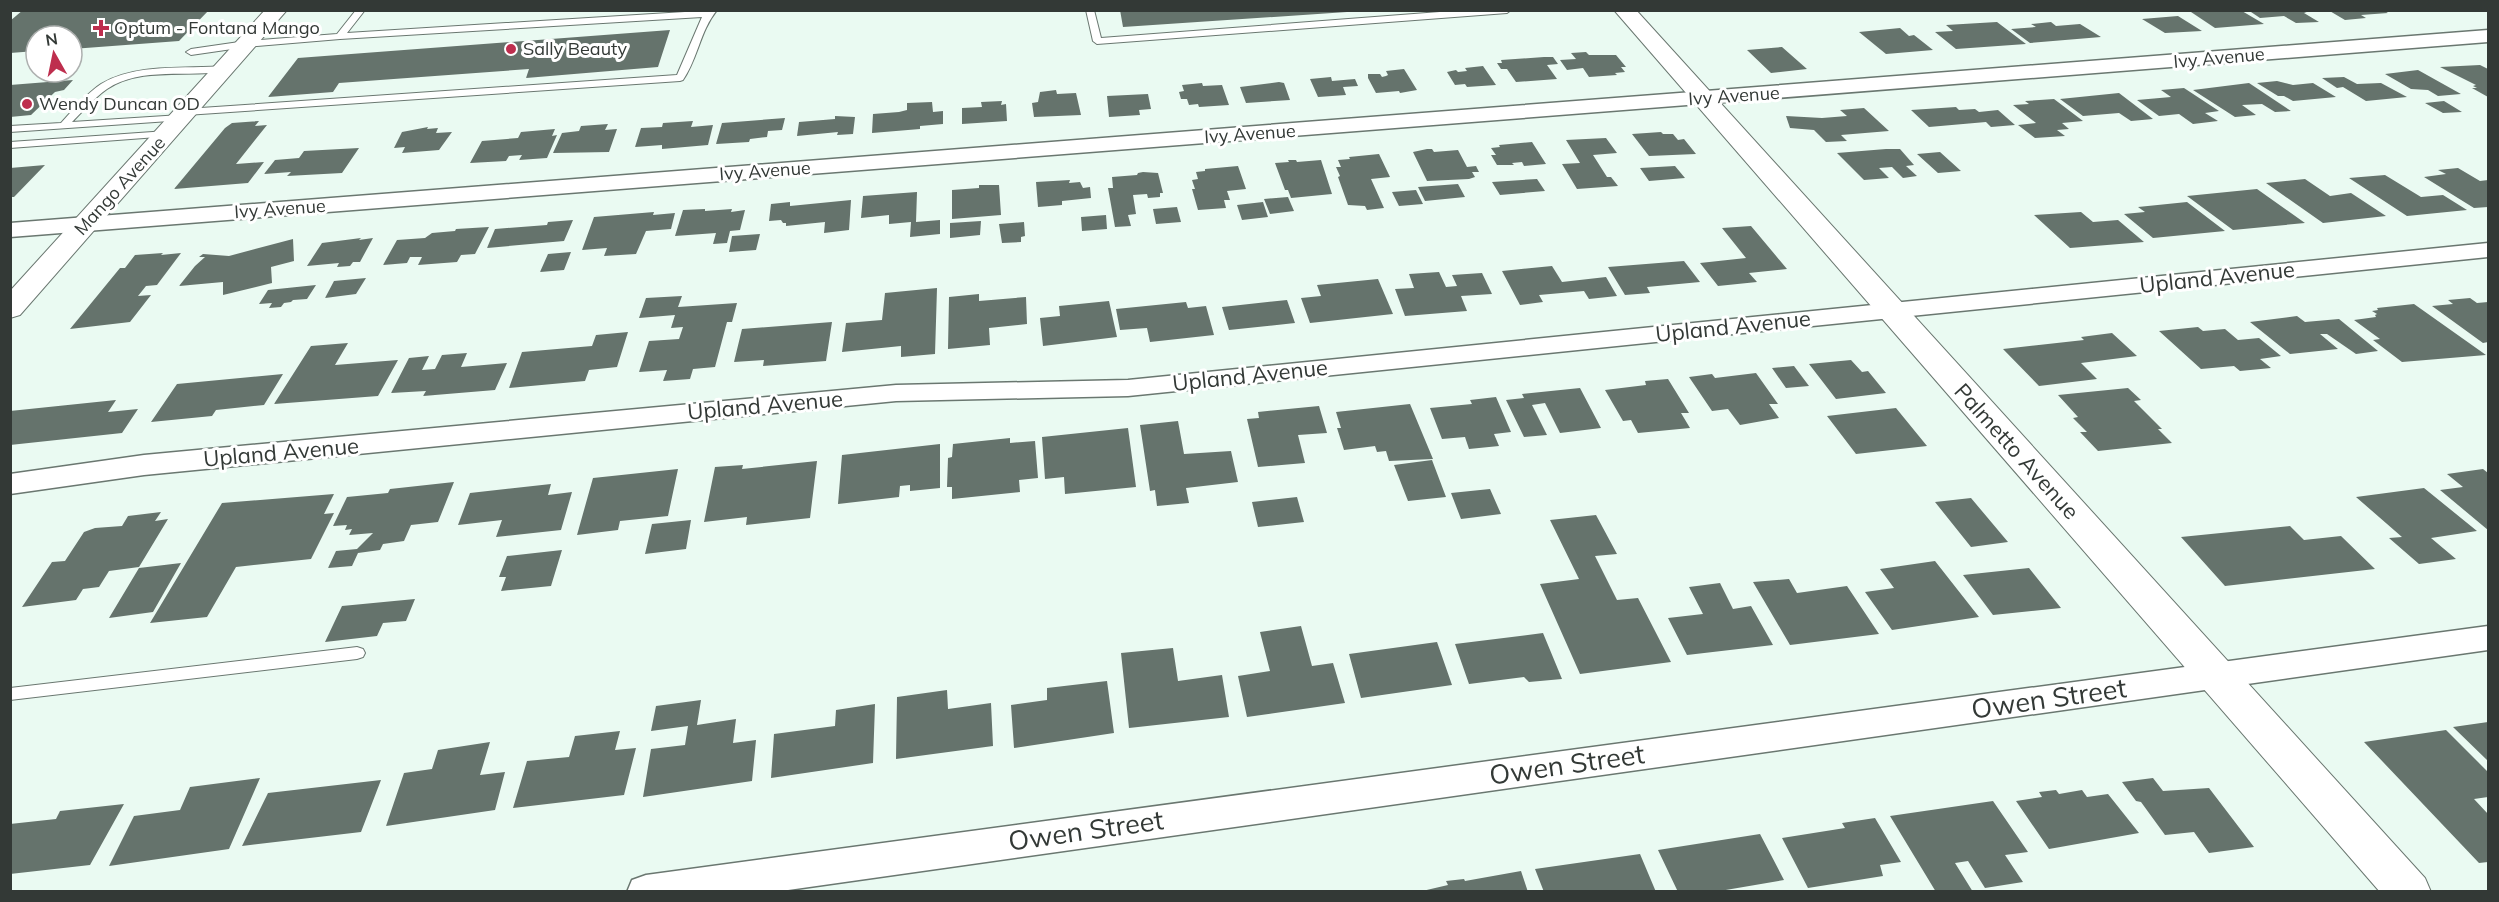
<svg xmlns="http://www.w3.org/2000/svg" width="2499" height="902" font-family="Mulish,sans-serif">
  <rect width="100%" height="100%" fill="#eafaf2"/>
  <!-- building -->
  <path fill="#65736c" d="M23,10H209L179,41L72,49V36H36V51L10,53V21Z
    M1120,10H1347V12L1123,27Z
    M2188,10L2242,11L2264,24L2215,28Z
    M2248,10H2312L2304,13L2319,22L2296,23L2284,16L2260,18Z
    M2328,10H2383L2388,13L2361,15L2366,18L2345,20Z
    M2178,16L2202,31L2165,33L2142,19Z
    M1997,22L2026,44L1956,49L1935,32L1953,31L1946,25Z
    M2051,22L2056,26L2080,24L2101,37L2030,43L2011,29L2036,27L2031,24Z
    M1900,28L1909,36L1914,35L1933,50L1886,54L1859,32Z
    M670,30L658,67L526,78L529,69L339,83L333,92L268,97L298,58Z
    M1782,47L1807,69L1771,73L1747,50Z
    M1586,52L1589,55H1616L1626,67H1621L1625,72L1615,73L1617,75L1589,77L1583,68L1567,70L1560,60L1576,59L1571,53Z
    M1544,57H1553L1558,64L1547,65L1557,79L1516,82L1507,69H1501L1497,63H1502L1501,60Z
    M2480,65L2488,69V97L2472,88H2477L2473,86L2476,85L2440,67Z
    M1483,66L1496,85L1467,87L1465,84L1455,85L1447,72L1456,70L1458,72L1467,71L1465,68Z
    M1404,69L1417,90L1400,93L1399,91L1376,93L1368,78V74H1380L1382,77L1386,76L1388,75L1386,71Z
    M2418,70L2461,94L2438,96L2428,90L2411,89L2385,74Z
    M1331,77L1332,81L1355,79L1358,86L1343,87L1346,95L1318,97L1310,79Z
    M2344,77L2357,84L2381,83L2407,97L2366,101L2343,87L2337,88L2322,78Z
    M73,80L64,90L55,92L31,115L10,117V85Z
    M2277,81L2293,85L2313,83L2336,97L2293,101L2284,96H2278L2257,83Z
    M1279,82L1284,83L1290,100L1246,103L1240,87Z
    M1202,83L1203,86L1222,85L1229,105L1199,107L1198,104L1189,105L1187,99H1181L1179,92L1184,91L1182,85Z
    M2249,83L2291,111L2275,112L2262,104L2242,105L2256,115L2235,117L2193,90Z
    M2184,88L2219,111L2205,113L2218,121L2193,124L2179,114L2159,116L2137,100L2171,97L2161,90Z
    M1056,90L1057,94L1076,93L1081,115L1034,117L1032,103L1038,102L1040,92Z
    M2119,93L2153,119L2131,121L2119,113L2083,116L2060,99Z
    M1148,94L1151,109L1139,110L1140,115L1109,117L1107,96Z
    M2054,99L2083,121L2062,123L2069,129L2057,130L2065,136L2035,138L2018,125L2036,123L2013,105L2029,104L2025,101Z
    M1002,101L1001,105L1006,104L1007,121L962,124V108L982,107L981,102Z
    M2444,101L2462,112L2443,113L2425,103Z
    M932,102L933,112L943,111V124L920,126V129L872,133L873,114L899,112L907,110V103Z
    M1956,107L1959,110L1975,109L1979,112L1998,110L2015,125L1991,127L1986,122L1929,127L1911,110Z
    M1864,108L1889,131L1841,135L1847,141L1826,142L1814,130L1790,128L1786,116L1822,118L1847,116L1840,110Z
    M835,116L855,117L853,134L837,135L838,132L797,136L799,122L835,119Z
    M785,118L782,130L768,131L767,137L750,139L749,142L716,144L722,123Z
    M259,121L255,126L267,125L236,164L264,162L248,183L174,189L225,128L232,123Z
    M693,121L691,127L713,125L708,145L662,149V145L635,147L641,128L662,127L663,123Z
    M608,124L605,130L617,129L609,152L553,153L562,133L579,131L581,126Z
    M428,127L427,129L438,128L436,133L452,132L439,150L402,153L405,147L394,148L402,132Z
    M555,129L552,136L557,135L547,158L519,160L522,155L509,156L506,161L470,163L482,141L518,138L521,132Z
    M1661,132L1663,134H1673L1678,140L1684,139L1696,154L1649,156L1632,134Z
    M1606,138L1617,153L1593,155L1607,177H1611L1618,186L1577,189L1562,164L1580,163L1566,140Z
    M1532,142L1546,164L1524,166L1522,162L1512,163L1514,165H1497L1491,155H1496L1491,148L1500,147L1499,145Z
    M359,148L342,173L287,176L291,172L264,174L275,160L299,158L304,151Z
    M1427,149H1432L1434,152L1458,150L1467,167L1476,166L1479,172H1472L1475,177L1469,179L1427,181L1413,152Z
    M1886,149H1900L1914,165L1906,166L1917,176L1903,178L1892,167L1879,168L1889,178L1864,180L1837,153Z
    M1940,152L1961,171L1938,173L1917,154Z
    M1379,154L1390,177L1371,179L1384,208L1367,210L1365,206L1348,205L1338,177L1340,176L1336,167H1341L1338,160L1350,159L1349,157Z
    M1288,160H1296L1297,162L1321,160L1332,194L1291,198L1288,190H1285L1275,163L1289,162Z
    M45,165L14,197H10V168Z
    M1238,166L1246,189L1227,191L1230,200H1224L1226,208L1198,210L1192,189H1195L1192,180L1198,179L1196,172L1205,171V169Z
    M1675,166L1685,178L1649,181L1640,168Z
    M2458,168L2480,181L2488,180V207L2474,208L2424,177L2446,174L2438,170Z
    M1143,172L1158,173L1163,193H1160V197L1148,198L1147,194L1133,195L1136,214L1128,215L1131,226L1115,227L1108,188H1113L1112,177L1137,175L1138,173Z
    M2385,175L2421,197L2443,195L2467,210L2407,216L2349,178Z
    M1537,179L1545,191L1500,195L1492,182Z
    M2305,179L2330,196L2351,193L2386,216L2323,223L2266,183Z
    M1070,180L1069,183L1080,182L1083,188L1090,187L1091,198L1062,201V205L1038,207L1036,182Z
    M1458,184L1465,197L1425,201L1418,187Z
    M979,185H999L1001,215L952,219V190L979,188Z
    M2257,189L2305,223L2233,230L2187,196Z
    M1416,190L1423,204L1399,206L1392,192Z
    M917,192L916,222L940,220V234L910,237L911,222L889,224V215L861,218L863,196Z
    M1288,197L1294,211L1270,214L1264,199Z
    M851,200L849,230L824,233L825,222L786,226V223H783L781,220L769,221L771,204L790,202V206Z
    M1263,202L1268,217L1242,220L1237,205Z
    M2187,202L2225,231L2153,238L2124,214L2145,212L2138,207Z
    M1177,207L1181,222L1156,224L1153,209Z
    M705,209V211L732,209L731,212L745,210L740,230L730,231L727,243L713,244L716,233L675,236L683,210Z
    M654,212L653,215L675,213L671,229L646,231L636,254L604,256L607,248L582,250L594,217Z
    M2081,212L2093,222L2118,220L2144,242L2070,248L2034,215Z
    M1106,215L1107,229L1082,231L1081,217Z
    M573,220L564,241L487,248L495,229L547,225L548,222Z
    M981,221L980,235L950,238V223Z
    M1024,222L1025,236L1021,237V242L1002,243L999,224Z
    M1751,226L1787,269L1749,273L1757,282L1718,286L1700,263L1746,258L1722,228Z
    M489,227L475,254L461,255L457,262L418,265L422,257H410L407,263L383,265L397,240L425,238L432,233L455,231L456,229Z
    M760,234L756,250L729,252L732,236Z
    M361,238L359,240L373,238L360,262H353L350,266L337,267L339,263L307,266L322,243Z
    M293,239L294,261L271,267L272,283L223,295V282L179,286L195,266L205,257H199L203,254L229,256Z
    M571,252L564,270L540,272L548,254Z
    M163,253L161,255L181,253L157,285L146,286L138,296L151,295L130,322L70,329L120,268H125L135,255Z
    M1684,261L1700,282L1647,287L1650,293L1625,295L1608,267Z
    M1552,266L1562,282L1606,277L1617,296L1589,299L1584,291L1539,295L1543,302L1520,305L1502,271Z
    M1439,272L1446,287L1457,286L1452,275L1482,273L1492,294L1461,296L1467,311L1405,316L1395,289L1414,288L1409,274Z
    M366,278L356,294L325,298L334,281Z
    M1378,279L1393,314L1310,323L1301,298L1321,296L1317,285Z
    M316,285L307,299L293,300L291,302L284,303L281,307L269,308L272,303L259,304L268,290Z
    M937,288L935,354L901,357V346L842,352L846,323L882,320L885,293Z
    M979,294V301L1026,297L1027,324L989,328L990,345L948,349L949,297Z
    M682,296L678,307L737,303L732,322H727L715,367L693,369L690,379L663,381L667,370L639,372L649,341L679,339L683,327L671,328L675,315L639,318L646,298Z
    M2470,298L2477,303L2488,302V342L2483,343L2432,306L2453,304L2448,300Z
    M1287,300L1295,323L1229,330L1222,307Z
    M1109,301L1117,337L1043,346L1040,318L1060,316L1059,306Z
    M1186,302L1188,308L1206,306L1214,335L1150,342L1147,328L1120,330L1116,309Z
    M2414,304L2486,355L2402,362L2373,340L2380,339L2354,320L2376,317L2375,315L2377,314L2372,311L2378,310L2377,308Z
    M2297,316L2305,322L2339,319L2378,351L2356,354L2327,334H2320L2338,349L2290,354L2250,322Z
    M832,322L826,361L763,366L764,360L734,362L742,329Z
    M2198,327L2203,331L2225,329L2238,340L2259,338L2281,356L2260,359L2271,368L2240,371L2234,366L2201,369L2159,331Z
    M628,332L617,367L589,370L585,381L509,388L522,352L592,346L596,335Z
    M2112,333L2137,356L2081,363L2097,379L2039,386L2003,349L2084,340L2081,337Z
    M348,343L335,365L398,360L378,396L274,404L311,346Z
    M467,353L461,367L507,363L495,390L423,396L426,391L391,393L409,358L429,356L422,370L435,369L442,355Z
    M1851,360L1862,372L1868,371L1886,393L1836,399L1809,364Z
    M1794,366L1809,386L1786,388L1772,368Z
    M1756,373L1778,404H1769L1779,418L1740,425L1728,409L1712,411L1689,377L1712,374L1715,378Z
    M283,374L264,405L216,410L212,416L151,422L177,384Z
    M1668,379L1689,413H1681L1690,428L1638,433L1631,420L1623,421L1605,390L1646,385L1645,381Z
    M1580,388L1601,428L1560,433L1545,403L1532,405L1547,435L1524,437L1506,400L1524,398L1522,394Z
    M2128,388L2141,400L2134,401L2162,429H2158L2172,443L2098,451L2080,432H2087L2073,418L2078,417L2058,395Z
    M1496,397L1511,432L1494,434L1499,446L1469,449L1465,437L1442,439L1430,408L1472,404L1470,400Z
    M116,400L108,412L138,409L122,433L10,445V411Z
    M1410,404L1433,459L1389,461L1386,451L1377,452L1375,446L1344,450L1337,428H1341L1336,412Z
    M1319,406L1327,433L1298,435L1305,463L1258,467L1247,419L1259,418L1258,412Z
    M1896,408L1927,446L1856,454L1827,416Z
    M1178,421L1184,454L1231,451L1238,482L1186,488L1189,503L1157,506L1155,490L1150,491L1140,425Z
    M1128,428L1136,487L1065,494L1064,477L1045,479L1042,437Z
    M1010,438V443L1035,441L1038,478L1019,480L1020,492L952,499V487H947L948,458L952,457L953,444Z
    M940,444V488L910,491V485L900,486L899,497L838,504L842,455Z
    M1432,460L1446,497L1408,501L1394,465Z
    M817,461L810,518L746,525L747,517L704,522L715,467L743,465L742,469Z
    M678,469L668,516L620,521L618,530L577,535L593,478Z
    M2483,469L2488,473V530L2440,490L2463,487L2447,474Z
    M454,482L438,522L411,525L404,541L383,544L380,550L358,553L352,566L328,568L336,551L357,549L373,533L349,535L352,529L345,530L347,525L333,526L347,497L388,493L390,489Z
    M551,484L548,495L572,492L561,530L496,537L502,520L458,525L470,493Z
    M2424,488L2477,531L2431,538L2456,559L2419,564L2389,538L2402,537L2356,497Z
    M1490,489L1501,514L1461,519L1451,493Z
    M334,494L324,514L334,513L311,559L236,567L207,617L150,623L222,503Z
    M1297,497L1304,522L1258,527L1252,502Z
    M1971,498L2008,542L1971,547L1935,502Z
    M161,512L155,521L168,519L139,567L109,571L99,587L83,589L76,600L22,607L52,562L65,561L84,532L95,528L122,526L128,516Z
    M1596,515L1617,554L1595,556L1617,600L1638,598L1671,662L1580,674L1540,584L1579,579L1550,520Z
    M691,520L686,549L645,554L652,524Z
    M2290,526L2304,540L2341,536L2375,569L2225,586L2181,537Z
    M562,550L551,586L501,591L506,577H499L507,556Z
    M1935,561L1979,617L1892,630L1865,592L1894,588L1880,569Z
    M181,563L153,612L109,618L139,568Z
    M2029,568L2061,608L1993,615L1963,575Z
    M1789,579L1797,593L1847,586L1879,634L1790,645L1753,582Z
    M1720,583L1733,609L1751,606L1773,645L1687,655L1668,618L1703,614L1689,587Z
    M415,599L406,621L383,623L377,636L325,642L342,606Z
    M1301,626L1312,666L1333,663L1345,703L1247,717L1238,676L1270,671L1260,632Z
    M1543,633L1562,679L1529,682L1524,677L1469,684L1455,644Z
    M1437,642L1452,685L1361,698L1349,654Z
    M1173,648L1178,681L1222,675L1229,717L1129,728L1121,653Z
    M1107,681L1114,733L1014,748L1011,705L1047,700V688Z
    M947,690L948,709L991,703L993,746L896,759L897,697Z
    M701,700L697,725L736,719L733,743L756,740L752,781L643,797L651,749L685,745L688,726L651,731L656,706Z
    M875,704L873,763L771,778L774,734L835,726L836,710Z
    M2488,722V761L2453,727Z
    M2446,730L2488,772V797L2474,799L2488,814V862L2479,863L2364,742Z
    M620,731L615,750L636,748L624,795L513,808L527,761L569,757L575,736Z
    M490,742L480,775L505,772L495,810L386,826L404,773L432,769L438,750Z
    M260,778L229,849L109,866L134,816L180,810L190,787Z
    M2153,778L2163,791L2209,788L2254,847L2209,853L2194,832L2165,835L2141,802L2136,801L2122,782Z
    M381,780L361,832L242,846L268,793Z
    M2056,790L2059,794L2082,790L2087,797L2108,794L2139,833L2049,849L2016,801L2042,797L2039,792Z
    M1993,801L2028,852L2005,855L2023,882L1985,888L1968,861L1955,863L1973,892H1936L1890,816Z
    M124,804L90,865L10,874V824L56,819L60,811Z
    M1875,818L1901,862L1880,865L1883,876L1808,888L1782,838L1845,828L1842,823Z
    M1760,834L1784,880L1714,892H1678L1658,850Z
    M1640,854L1656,892H1544L1535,869Z
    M1521,871L1528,892H1418L1448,885L1446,881L1464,879L1465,881Z"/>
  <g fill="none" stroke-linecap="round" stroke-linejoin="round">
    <defs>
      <path id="service" d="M356,10H365L347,33L717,10C700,31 698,58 683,80L680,81L186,115L181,112L186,109L677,75L702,17L340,39L246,47L191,55L186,52L191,49L246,41L337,34Z
        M1086,10H1094L1101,38L1466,10H1511L1507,13L1097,44L1093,41Z
        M224,66L227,67V71C189,78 141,66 107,89C94,98 83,111 72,122L181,115L184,116V120L10,132V126L61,123C73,110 86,94 101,84C135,63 186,69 224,66Z
        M167,131L171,132V136L10,148V142Z
        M357,647L363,649L365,653L363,657L357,659L10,700V688Z"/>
      <path id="minor" d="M2488,30V42L10,237V223Z
        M2488,243V257L1128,396L896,401L144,475L10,494V474L144,455L896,385L1128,380Z
        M2488,626V650L774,892H627L632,880L646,875Z"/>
      <path id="tertiary" d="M265,10H287L20,315L10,318V291Z
        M1614,10H1636L2425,878L2431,892H2380Z"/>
    </defs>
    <!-- service casing -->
    <use href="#service" stroke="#6a7770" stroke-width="2"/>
    <!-- minor casing -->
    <use href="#minor" stroke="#6a7770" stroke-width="3"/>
    <!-- tertiary casing -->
    <use href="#tertiary" stroke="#6a7770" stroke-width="2"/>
    <!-- service -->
    <use href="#service" fill="#fff" fill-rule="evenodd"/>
    <!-- minor -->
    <use href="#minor" fill="#fff" fill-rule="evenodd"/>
    <!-- tertiary -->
    <use href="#tertiary" fill="#fff" fill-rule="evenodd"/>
  </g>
  <!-- markers -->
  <g fill="#be2e4e" stroke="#fff" stroke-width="2">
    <path d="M98 19h6v6h6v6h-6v6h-6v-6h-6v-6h6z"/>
    <circle cx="511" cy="49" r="6"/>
    <circle cx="27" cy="104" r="6"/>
  </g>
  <g text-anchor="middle" stroke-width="6" stroke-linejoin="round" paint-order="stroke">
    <!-- far-poi labels -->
    <g font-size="18" fill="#333936" stroke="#fff" text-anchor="start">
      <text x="114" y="34">Optum - Fontana Mango</text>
      <text x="523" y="55">Sally Beauty</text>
      <text x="39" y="110">Wendy Duncan OD</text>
    </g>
    <!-- far-street labels -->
    <g font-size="18" fill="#333936" stroke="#fff">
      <text transform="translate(2219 58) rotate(-5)" y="6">Ivy Avenue</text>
      <text transform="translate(1734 96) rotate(-4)" y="6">Ivy Avenue</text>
      <text transform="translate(1250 134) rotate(-4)" y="6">Ivy Avenue</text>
      <text transform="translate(765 171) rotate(-4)" y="6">Ivy Avenue</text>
      <text transform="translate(120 186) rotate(-48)" y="6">Mango Avenue</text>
      <text transform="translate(280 209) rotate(-4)" y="6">Ivy Avenue</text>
    </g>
    <!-- street labels -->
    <g font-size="22" fill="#333936" stroke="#fff">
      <text transform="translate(2217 277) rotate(-6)" y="8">Upland Avenue</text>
      <text transform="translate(1733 326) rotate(-6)" y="8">Upland Avenue</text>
      <text transform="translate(1250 375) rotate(-6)" y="8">Upland Avenue</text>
      <text transform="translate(765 405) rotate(-5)" y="8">Upland Avenue</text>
      <text transform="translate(2017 451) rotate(48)" y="8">Palmetto Avenue</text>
      <text transform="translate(281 452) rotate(-5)" y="8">Upland Avenue</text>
    </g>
    <!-- near-street labels -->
    <g font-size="27" fill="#333936" stroke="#fff">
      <text transform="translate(2049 699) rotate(-8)" y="9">Owen Street</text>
      <text transform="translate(1567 765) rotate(-8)" y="9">Owen Street</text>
      <text transform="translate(1086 831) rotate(-8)" y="9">Owen Street</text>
    </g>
  </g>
  <!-- border -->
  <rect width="2499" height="902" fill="none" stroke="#333936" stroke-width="24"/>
  <!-- north arrow -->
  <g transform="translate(54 54) rotate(351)"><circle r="28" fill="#ffffff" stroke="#adb0af" stroke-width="1.5"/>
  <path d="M0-4.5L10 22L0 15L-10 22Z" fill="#be2e4e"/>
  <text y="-9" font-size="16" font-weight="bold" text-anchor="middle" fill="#333936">N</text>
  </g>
</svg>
